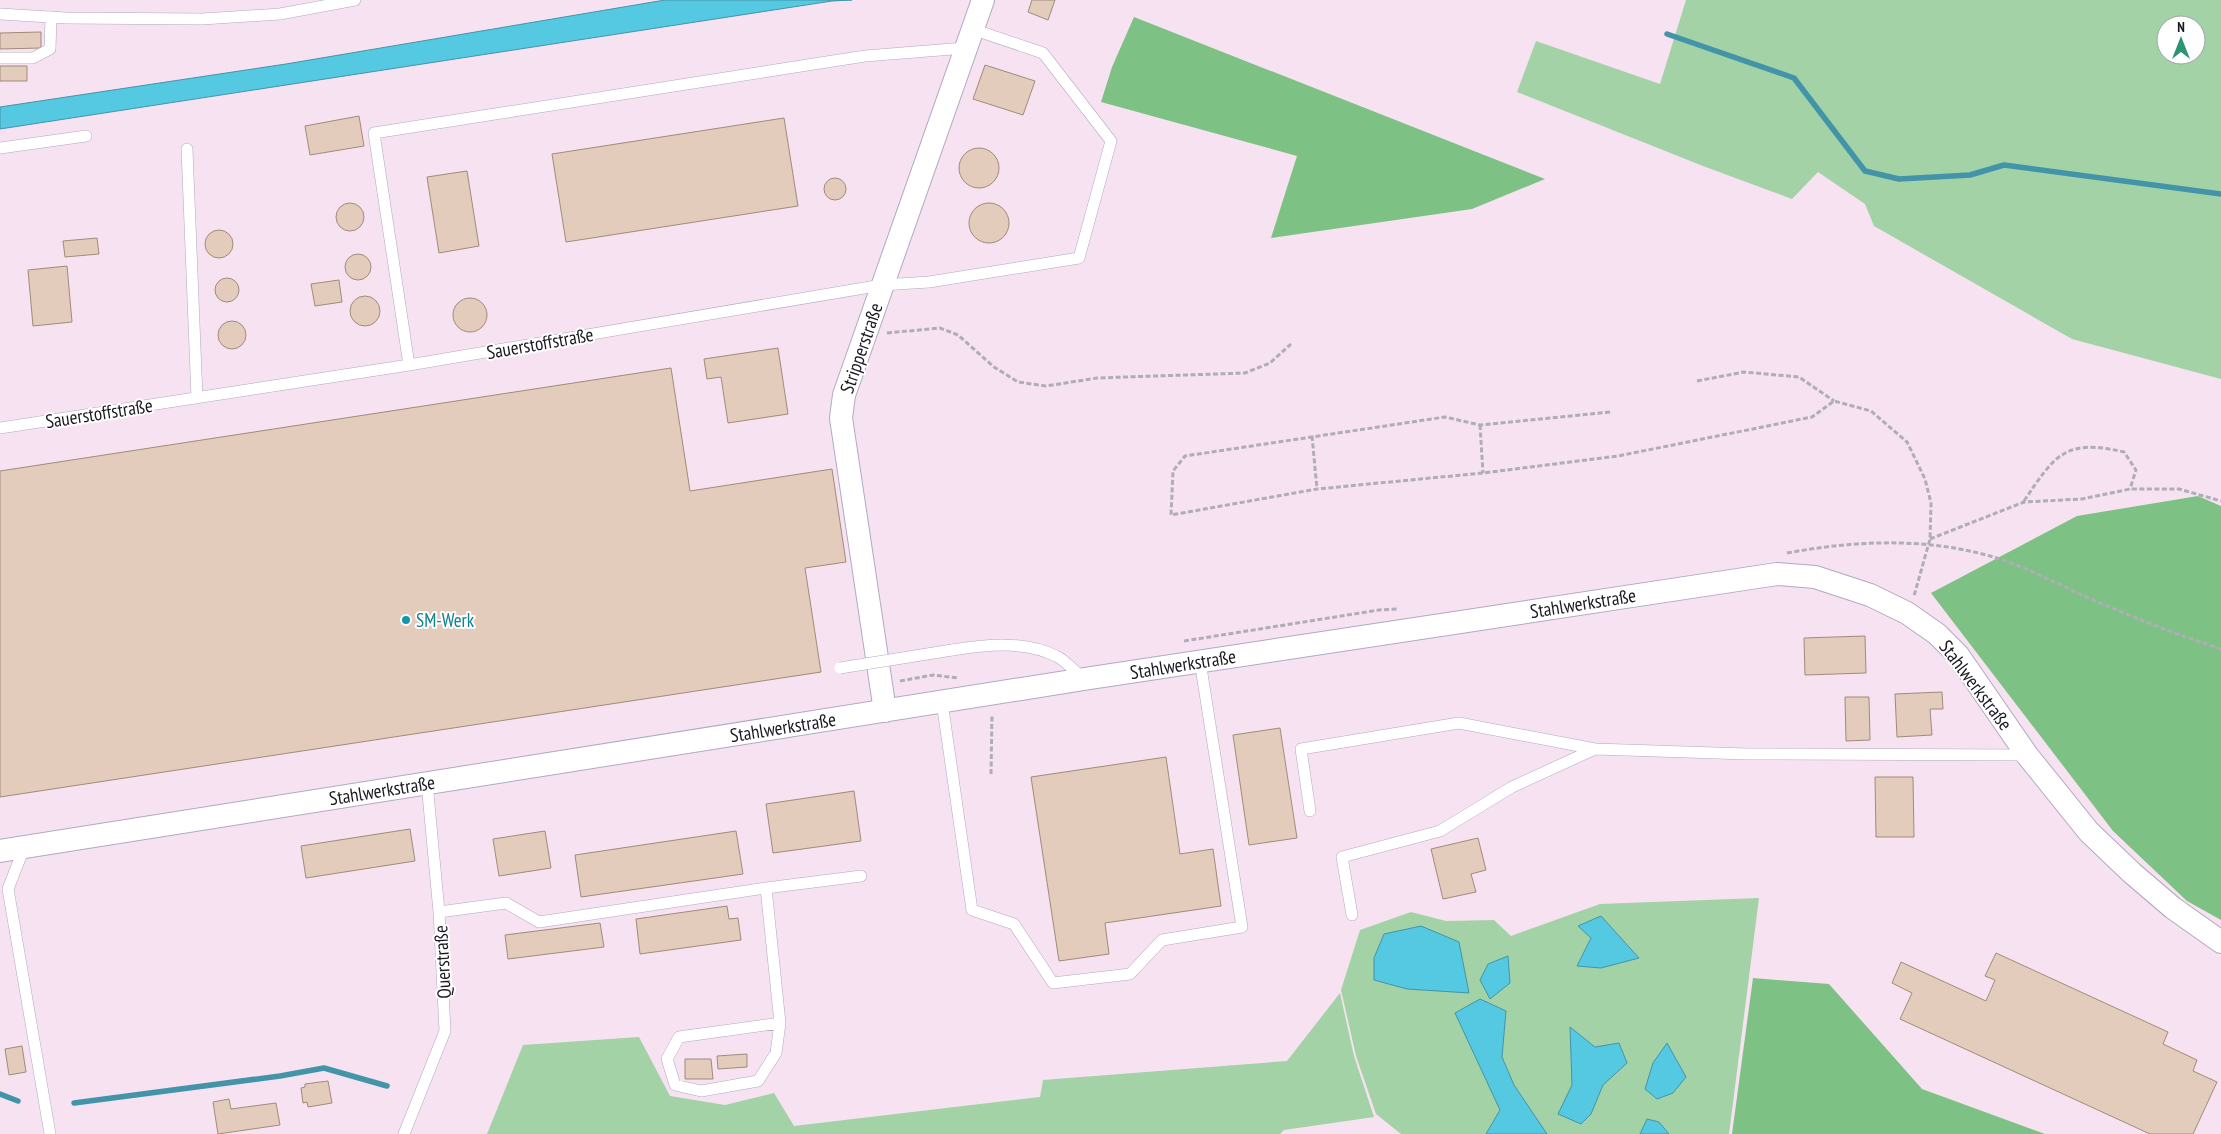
<svg xmlns="http://www.w3.org/2000/svg" width="2221" height="1134" font-family="'PT Sans Narrow',sans-serif">
  <rect width="100%" height="100%" fill="#f3f1fc"/>
  <!-- industrial -->
  <path fill="#f6e2f1" fill-rule="evenodd" d="M0,0H2221V1134H0ZM2166,25H2196V55H2166Z"/>
  <!-- green -->
  <path fill="#a2d2a6" fill-rule="evenodd" d="M1686,0H2221V379L2072,339L1874,226L1865,204L1818,172L1792,199L1703,166L1517,92L1536,41L1660,84ZM2166,25H2196V55H2166Z
    M1759,898L1729,1134H1401L1376,1114L1356,1056L1341,990L1360,930L1411,912L1446,921L1494,920L1511,936L1600,904Z
    M1340,993L1354,1056L1374,1117L1284,1130L1280,1134H487L523,1045L639,1037L670,1096L725,1105L774,1093L794,1126L1040,1097L1043,1080L1287,1061Z"/>
  <!-- forest -->
  <path fill="#7ec185" d="M1134,17L1545,179L1472,209L1271,238L1297,156L1101,102L1112,67Z
    M2198,496L2221,506V920L2187,901L2113,831L1931,593L2077,516Z
    M1753,978L1829,984L1922,1089L2045,1134H1732Z"/>
  <!-- water -->
  <path fill="#55c9e2" stroke="#4394a8" d="M665,0H852L832,1L0,129V107L286,64Z
    M1601,916L1639,958L1601,968L1577,966L1591,938L1578,926Z
    M1421,926L1459,942L1469,993L1407,989L1374,980V958L1384,934Z
    M1508,956L1510,983L1490,999L1480,980L1488,964Z
    M1480,999L1506,1011L1502,1057L1514,1085L1547,1134H1486L1500,1110L1455,1013Z
    M1570,1027L1595,1047L1619,1043L1627,1063L1603,1085L1591,1114L1581,1124L1558,1114L1572,1085Z
    M1667,1043L1686,1077L1673,1093L1657,1099L1645,1089L1653,1063Z
    M1647,1119L1659,1122L1669,1134H1640Z"/>
  <g fill="none" stroke-linecap="round" stroke-linejoin="round">
    <!-- stream -->
    <path stroke="#4394a8" stroke-width="5.5" d="M1667,34L1794,78L1865,171L1899,179L1970,175L2004,165L2221,194
      M0,1094L18,1101
      M74,1103L280,1076L324,1068L387,1086"/>
  </g>
  <!-- building -->
  <path fill="#e3ccbc" stroke="#a08b7b" d="M1032,0H1055L1048,20L1028,12Z
    M41,32V48L0,49V33Z
    M985,65L1035,81L1023,115L973,99Z
    M0,66H27V81H0Z
    M359,116L364,146L310,155L305,126Z
    M784,118L798,206L566,242L552,154Z
    M959 168a20 20 0 1 1 40 0a20 20 0 1 1-40 0Z
    M467,171L479,246L439,253L427,177Z
    M824 189a11 11 0 1 1 22 0a11 11 0 1 1-22 0Z
    M969 223a20 20 0 1 1 40 0a20 20 0 1 1-40 0Z
    M336 217a14 14 0 1 1 28 0a14 14 0 1 1-28 0Z
    M205 244a14 14 0 1 1 28 0a14 14 0 1 1-28 0Z
    M97,238L99,254L65,257L63,241Z
    M345 267a13 13 0 1 1 26 0a13 13 0 1 1-26 0Z
    M67,266L72,322L33,326L28,270Z
    M215 290a12 12 0 1 1 24 0a12 12 0 1 1-24 0Z
    M339,280L342,302L315,306L311,284Z
    M350 311a15 15 0 1 1 30 0a15 15 0 1 1-30 0Z
    M453 315a17 17 0 1 1 34 0a17 17 0 1 1-34 0Z
    M218 335a14 14 0 1 1 28 0a14 14 0 1 1-28 0Z
    M778,348L788,414L728,423L721,377L707,379L704,359Z
    M671,368L690,491L832,469L846,562L805,568L821,672L0,797V471Z
    M1865,636L1866,673L1805,675L1804,638Z
    M1942,692L1943,709H1930L1932,735L1897,737L1895,694Z
    M1845,697H1869L1870,740L1846,741Z
    M1280,728L1297,838L1249,845L1233,735Z
    M1166,757L1180,854L1213,849L1221,906L1105,923L1109,954L1059,961L1031,777Z
    M1875,777H1913L1914,837H1876Z
    M854,791L861,841L773,853L766,804Z
    M410,829L415,861L306,878L301,846Z
    M545,831L551,868L499,876L493,839Z
    M736,831L743,874L581,897L575,855Z
    M1478,838L1486,870L1471,874L1476,892L1443,899L1431,849Z
    M727,906L729,919L738,918L741,940L640,954L636,919Z
    M600,923L604,947L508,959L505,935Z
    M1996,953L2168,1032L2163,1044L2197,1060L2193,1071L2217,1082L2193,1134H2150L1900,1019L1912,993L1892,983L1901,962L1986,1001L1995,980L1985,976Z
    M22,1046L26,1072L9,1075L5,1049Z
    M747,1054V1067L718,1069L717,1056Z
    M685,1059H711L713,1079H685Z
    M328,1081L332,1103L308,1107L307,1102L303,1103L301,1088L305,1087V1084Z
    M229,1099L231,1109L276,1103L280,1125L218,1134L213,1102Z"/>
  <g fill="none" stroke-linecap="round" stroke-linejoin="round">
    <defs>
      <path id="lane" d="M0,14L66,18L202,19L280,14L355,0
        M0,58H33L50,49L51,17
        M0,148L86,136
        M187,149L197,398
        M409,365L374,133L865,56L965,48
        M0,428L409,365L882,285L929,282L1079,258L1111,141L1043,53L972,29
        M952,650C985,645 1024,640 1056,656C1065,660 1074,671 1083,678
        M942,702L972,910L1014,924L1053,983L1130,974L1162,940L1242,927L1200,661
        M1310,811L1301,749L1459,723L1595,749
        M24,848L8,889L50,1134
        M766,888L780,1023L776,1053L758,1081L701,1091L675,1085L667,1059L679,1037L780,1023
        M439,912L506,903L539,922L766,888L861,876
        M1352,915L1342,857L1440,831L1512,787L1595,749L1747,754L2027,755
        M404,1134L445,1031L439,912L427,783"/>
      <path id="street" d="M885,711L841,418L844,395L983,0
        M0,851L1084,679L1777,574L1815,577L1870,595L1907,613L1937,634L1958,655L2027,755L2089,832L2132,873L2173,908L2221,942"/>
    </defs>
    <!-- lane casing -->
    <use href="#lane" stroke="#afaac2" stroke-width="12"/>
    <!-- street casing -->
    <use href="#street" stroke="#afaac2" stroke-width="24"/>
    <!-- path -->
    <path stroke="#afadb7" stroke-width="3" stroke-dasharray="5 2.5" stroke-linecap="butt" d="M887,333L940,328L958,335L994,367L1018,382L1046,386L1097,378L1245,373L1270,363L1291,344
      M1697,381L1744,372L1799,377L1834,401
      M1610,412L1480,425L1445,417L1185,456L1173,471L1171,515L1317,489L1483,473L1618,456L1812,417L1834,401L1871,411L1907,442L1925,479L1931,503L1930,539L1914,596
      M1480,425L1483,473
      M1312,436L1317,489
      M2024,501C2055,455 2065,438 2124,452L2136,470L2130,489
      M1930,539L2024,502L2082,499L2130,489H2179L2221,501
      M1787,553C1857,540 1931,537 2000,559C2027,568 2054,582 2080,594C2127,615 2172,633 2221,649
      M1184,641L1379,610L1397,609
      M900,681L933,675L958,678
      M991,774L992,714"/>
    <!-- lane -->
    <use href="#lane" stroke="#fff" stroke-width="11"/>
    <!-- street -->
    <use href="#street" stroke="#fff" stroke-width="22"/>
    <defs>
      <path id="lane-bridge" d="M840,668L952,650"/>
    </defs>
    <!-- lane-bridge casing -->
    <use href="#lane-bridge" stroke="#afaac2" stroke-width="12" stroke-linecap="butt"/>
    <!-- lane-bridge -->
    <use href="#lane-bridge" stroke="#fff" stroke-width="11"/>
  </g>
  <!-- markers -->
  <circle fill="#0f9aa8" stroke="#fff" stroke-width="2" cx="406" cy="620" r="5"/>
  <g text-anchor="middle" stroke-width="4" stroke-linejoin="round" paint-order="stroke">
    <!-- street labels -->
    <g font-size="19" fill="#1a1821" stroke="#fff">
      <text transform="translate(540 343) rotate(-10)" y="7">Sauerstoffstraße</text>
      <text transform="translate(861 348) rotate(-71)" y="7">Stripperstraße</text>
      <text transform="translate(99 413) rotate(-9)" y="7">Sauerstoffstraße</text>
      <text transform="translate(1583 603) rotate(-9)" y="7">Stahlwerkstraße</text>
      <text transform="translate(1183 664) rotate(-9)" y="7">Stahlwerkstraße</text>
      <text transform="translate(1976 685) rotate(53)" y="7">Stahlwerkstraße</text>
      <text transform="translate(783 727) rotate(-9)" y="7">Stahlwerkstraße</text>
      <text transform="translate(382 790) rotate(-9)" y="7">Stahlwerkstraße</text>
      <text transform="translate(442 962) rotate(-93)" y="7">Querstraße</text>
    </g>
    <!-- culture labels -->
    <g font-size="19" fill="#0d838f" stroke="#fff" text-anchor="start">
      <text x="416" y="627">SM-Werk</text>
    </g>
  </g>
  <!-- north arrow -->
  <g transform="translate(2181 40)"><circle r="24" fill="#ffffff" stroke="#a3a3a6"/>
  <path d="M0-4L9 19L0 12L-9 19Z" fill="#2c9472"/>
  <text y="-8" font-size="14" font-weight="bold" text-anchor="middle" fill="#1a1821">N</text>
  </g>
</svg>
